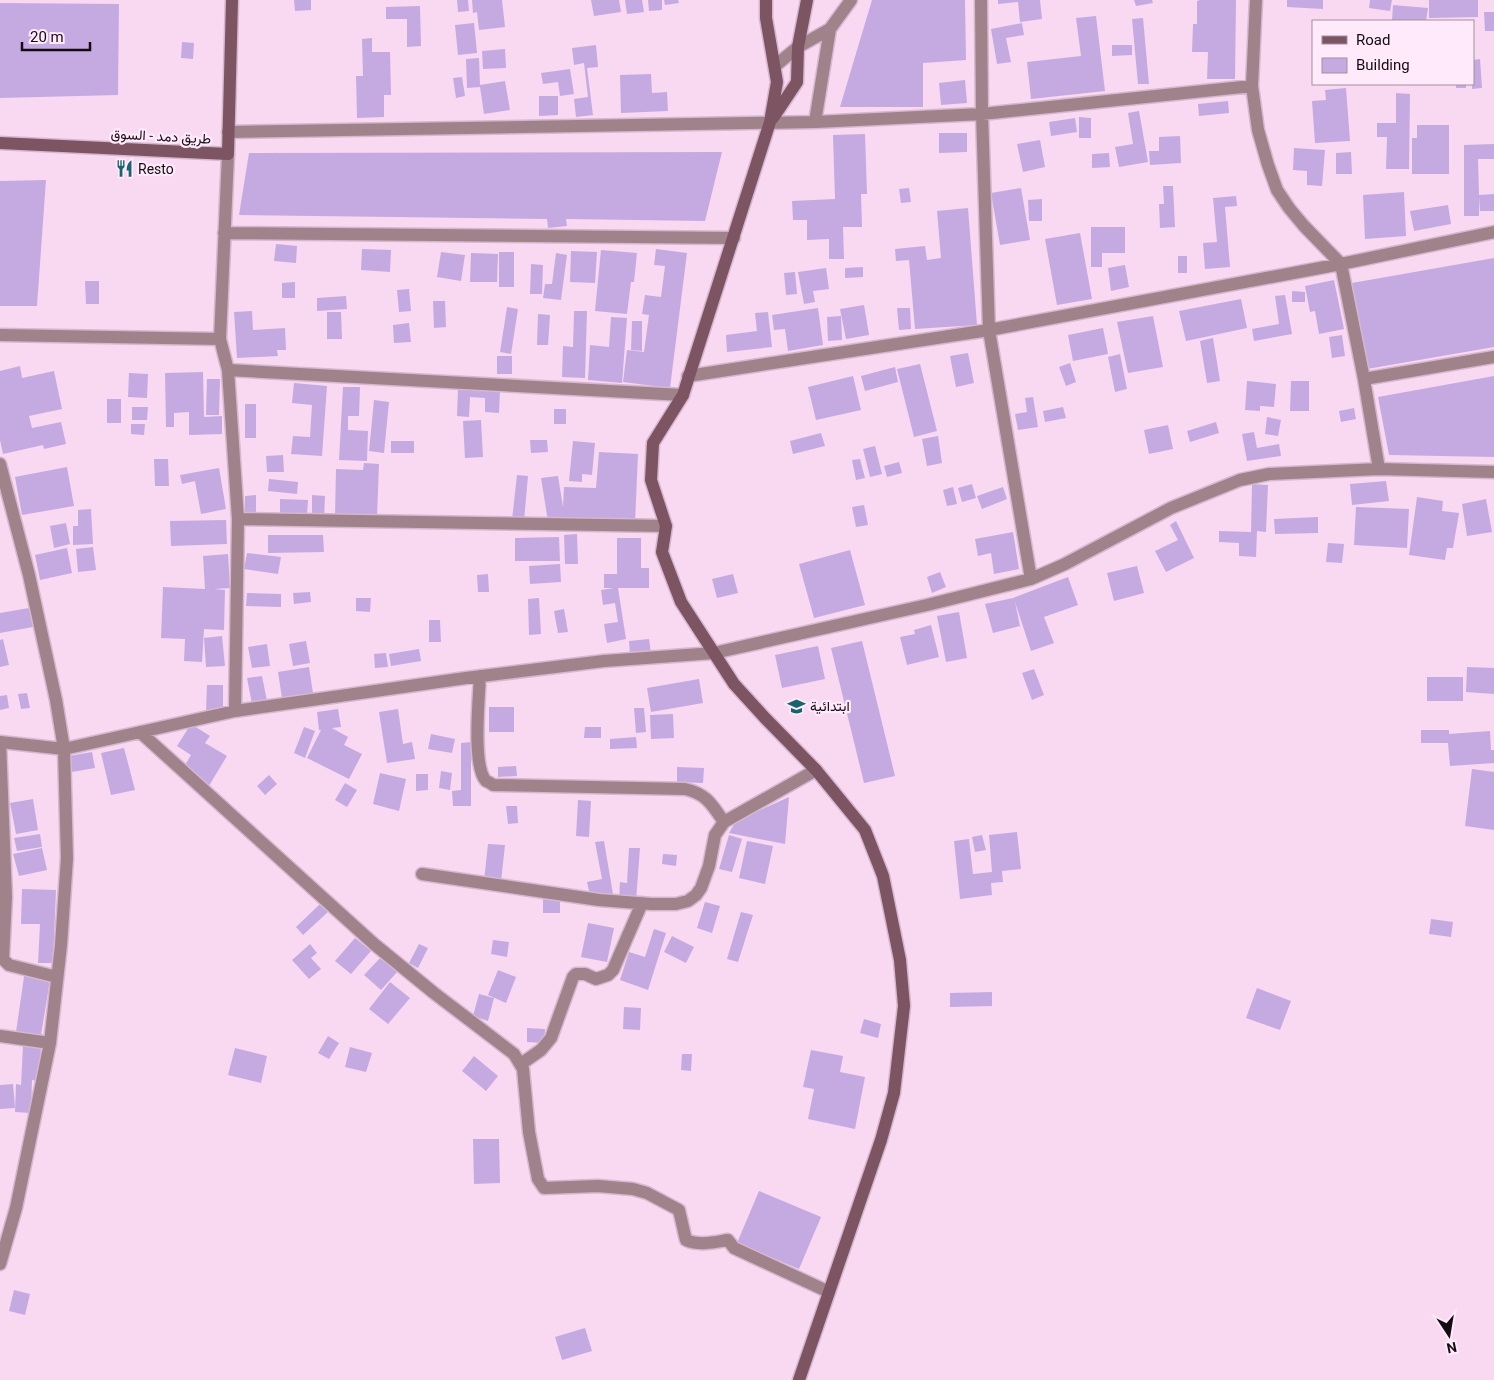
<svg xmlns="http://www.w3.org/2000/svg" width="1494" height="1380" font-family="Roboto,Vazirmatn,sans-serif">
  <rect width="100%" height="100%" fill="#f9d8f2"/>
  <!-- building -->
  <path fill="#c5aae2" d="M294,0H311V10L295,11Z
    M457,0H468L469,11L458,12Z
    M472,0H502L505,27L479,30L477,12L473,13Z
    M591,0H619L621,12L594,16Z
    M625,0H642L644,12L627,14Z
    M648,0H662V10L649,11Z
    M664,0H678L679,3L665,5Z
    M872,0H965L966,60L923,63V107H840Z
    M998,0H1040L1042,19L1020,22L1018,2L998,4Z
    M1134,0H1152L1153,3L1136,6Z
    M1200,0H1236L1235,79H1207L1208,52H1192L1193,24H1197V1Z
    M1287,0H1323V9L1287,7Z
    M1370,0H1392L1390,11L1369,8Z
    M1429,0H1478V17L1429,18Z
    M0,3L119,4L118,95L0,98Z
    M1393,5L1428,8L1426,21H1392Z
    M420,6L421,46L407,47V19H386V7Z
    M1484,12H1494V31H1485Z
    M1096,16L1105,91L1031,99L1027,62L1081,56L1076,18Z
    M1143,18L1149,84H1138L1132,19Z
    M474,23L477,53L458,55L455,25Z
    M1022,23L1024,35L1006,38L1011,62L997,64L991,29Z
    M372,38V52H390L391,95H384V117L357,118L356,76H363L362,39Z
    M182,42L194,43L193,59L181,58Z
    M596,45L598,67L587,68L593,115L576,117L574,99L588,97L584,63L574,65L572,48Z
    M1112,45H1132V55L1112,56Z
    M505,49L506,68L483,69L482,51Z
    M479,58L480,85L505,81L510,110L484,114L480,87L467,88L466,59Z
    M1480,59L1482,88L1472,89L1473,60Z
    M570,69L574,94L560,96L558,82L543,84L541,73Z
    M651,74L652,93L667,92L668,111L621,113L620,75Z
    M462,77L465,96L456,98L453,78Z
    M965,80L967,103L941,105L939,83Z
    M1456,84H1466V88H1456Z
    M1346,88L1350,141L1315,143L1312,101L1326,100L1325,90Z
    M1396,93L1410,94L1409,169H1386L1387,137H1377V123H1396Z
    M539,96H558V115L539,116Z
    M1228,101L1229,113L1199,116L1198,104Z
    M1139,111L1148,162L1119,167L1115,147L1133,144L1128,113Z
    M1079,117L1091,118V138H1079Z
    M1075,118L1077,132L1051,136L1049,122Z
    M1417,125H1449V174H1412V138H1417Z
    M939,133H967V152L939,153Z
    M865,134L867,194H861L862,227H843L844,259H829V239L807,240V220H793L792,201L835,199L833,135Z
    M1180,136L1181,163L1150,165L1149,151H1159V137Z
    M1040,140L1045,167L1023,172L1017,144Z
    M1494,144V159H1478L1479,195L1494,194V211H1480L1479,197V216H1464V145Z
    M1294,148L1325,150L1322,186L1307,185V171L1293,170Z
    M722,152L705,221L566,219L567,226L548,228L547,219L239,215L249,153Z
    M1351,152L1352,174H1336V153Z
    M1109,153L1110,167L1092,168V154Z
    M46,180L37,306H0V181Z
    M1163,186H1173L1175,227L1160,228L1159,204H1164Z
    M909,188L911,202L901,203L899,189Z
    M1021,188L1030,240L1000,245L991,193Z
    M1404,192L1406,236L1365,239L1363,195Z
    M1236,196L1237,206L1225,207L1230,267L1205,269L1203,243L1217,242L1213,198Z
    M1042,199V221H1029L1028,200Z
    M1448,205L1451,224L1414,231L1410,211Z
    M968,208L977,325L915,329L909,260L896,261L895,249L925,246L927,260L941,258L937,211Z
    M1091,227H1125V253H1102V267H1091Z
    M1080,233L1092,299L1057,305L1045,239Z
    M276,244L297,246L296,263L274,261Z
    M362,249L391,250L390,272L361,270Z
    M656,249L687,253L670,388L623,382L627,350L644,352L649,315L642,314L645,295L661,297L665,266L654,265Z
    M601,250L637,253L634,282H631L627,314L595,311Z
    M571,251L597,252L595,283L570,282Z
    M441,252L465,255L461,281L437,277Z
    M499,252H514V287H499Z
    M471,253L498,254L497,282H470Z
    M556,253L567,255L561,300L543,298L545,284H552Z
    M1178,256H1187V273H1178Z
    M1494,258V347L1367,369L1352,283Z
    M531,264L543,265L542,294H530Z
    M1125,265L1129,287L1111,291L1108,268Z
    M863,267V277L845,278V268Z
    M826,268L829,289L813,291L815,302L804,304L798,272Z
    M795,272L797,294L786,295L784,273Z
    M1334,280L1344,329L1319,334L1315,311L1310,312L1305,286Z
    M85,281H99V304H86Z
    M295,282V298H282V283Z
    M409,289L411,311L399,312L397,290Z
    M1292,291L1305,292V302H1292Z
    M1285,295L1292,334L1254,341L1252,329L1279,324L1275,296Z
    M346,296L347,309L317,311V298Z
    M1241,299L1247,328L1186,341L1179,311Z
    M433,301H445L446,327L434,328Z
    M864,305L869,335L846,339L840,309Z
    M507,307L518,309L511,354L500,352Z
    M818,308L823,345L788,351L785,329L774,330L772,315Z
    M897,308H910L911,329L899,330Z
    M252,311L253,330L285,328L286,350H277L278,356L237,358L234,312Z
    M574,311H587L585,378L562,377L563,346L573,347Z
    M327,312H341L342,339H327Z
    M768,312L772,347L727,352L726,335L757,331L755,313Z
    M538,314L550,315L548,345H537Z
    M841,316L842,340L828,341L827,317Z
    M1153,316L1163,367L1128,373L1117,322Z
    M611,317L627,318L622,383L588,380L590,345L609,347Z
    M632,321H642V351L631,350Z
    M409,323L411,342L394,343L393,325Z
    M1103,328L1108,354L1073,361L1068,335Z
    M1342,335L1345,356L1332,358L1329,337Z
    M1213,338L1220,381L1207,383L1200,341Z
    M968,353L974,383L956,387L950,356Z
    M1120,354L1127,389L1115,392L1108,357Z
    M497,356H512V374H497Z
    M1070,363L1076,382L1066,386L1059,367Z
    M920,364L937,431L914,437L897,369Z
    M20,366L22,378L54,371L62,409L29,416L32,428L61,422L66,444L44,449L43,445L3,454L0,440V371Z
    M895,367L898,382L865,391L861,376Z
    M203,372L204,417L222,416V434L189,435V412L174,413V427H166L165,373Z
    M129,373L148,374L147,398L128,397Z
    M853,376L861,410L816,420L808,387Z
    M1494,376V457L1389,455L1378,397Z
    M207,379H220L219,415H206Z
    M1247,381L1276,384L1274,407L1260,406V411L1245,410Z
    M1291,381H1309V411H1290Z
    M294,383L327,386L322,456L291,454L293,436L310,437L312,405L292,403Z
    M343,387H360L359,416H348V430L368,431L367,461L339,460Z
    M458,389L500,391L499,413L485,412V398L470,397L469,417L457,416Z
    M1033,397L1038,427L1018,430L1015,414L1027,412L1025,398Z
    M107,399H121V423H107Z
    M374,400L389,402L384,453L369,451Z
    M245,404H256V438H245Z
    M132,407H148L147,420H132Z
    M1063,407L1066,418L1045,422L1043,411Z
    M1354,408L1356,419L1341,422L1339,411Z
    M554,409H566V424H554Z
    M1267,417L1281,420L1278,436L1265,434Z
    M481,420L483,457L465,458L463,421Z
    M1216,422L1219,433L1190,442L1187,431Z
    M131,424H145L144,435L131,434Z
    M1168,425L1173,449L1149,454L1144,430Z
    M1254,432L1257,448L1279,444L1281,456L1247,461L1242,434Z
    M821,433L825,446L793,454L790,441Z
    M938,436L942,463L927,466L922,439Z
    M530,440H547L548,452L531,453Z
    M391,441H414V453H391Z
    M573,441L595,443L592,475L582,474V482L569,481Z
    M875,446L882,474L870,477L863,449Z
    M599,452L638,454L635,523L548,521L541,478L558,476L563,507L564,487L596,488Z
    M283,455L284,472H267L266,456Z
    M154,459H168L169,486H155Z
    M860,459L865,478L856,480L852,460Z
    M899,462L902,473L887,477L884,466Z
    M364,463L379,464L377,518L335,516L336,469L363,470Z
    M67,467L74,506L22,515L15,477Z
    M219,468L226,509L201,514L195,481L182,484L180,475Z
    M517,475L528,476L524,521L512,520Z
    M269,479L298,482L297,494L268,491Z
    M1386,481L1389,501L1352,505L1350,484Z
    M972,484L976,498L962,502L958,488Z
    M1252,484L1268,485L1266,532L1257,531L1256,557L1239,556V543L1219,542V531L1251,532Z
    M953,487L957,504L947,506L943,490Z
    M1003,487L1007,499L982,509L977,496Z
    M256,495V512H245V496Z
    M312,495L325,496L324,521L312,520Z
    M1417,497L1443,501L1442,511L1459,513L1453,548H1447L1445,560L1409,555Z
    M280,499L308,500L307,515L280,514Z
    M1486,499L1492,532L1467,536L1462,504Z
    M864,505L868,525L856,527L852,507Z
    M1356,507L1409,509L1407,548L1354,545Z
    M91,509L93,544L73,545V526H78V510Z
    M1318,517V533L1275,534L1274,519Z
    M226,520L227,544L171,546L170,521Z
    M1176,521L1194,558L1166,572L1155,551L1178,540L1170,525Z
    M66,523L70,544L54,548L50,526Z
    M1013,532L1019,569L994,574L991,553L978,556L975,539Z
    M577,534L578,564H565L564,535Z
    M268,535H323L324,552L268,553Z
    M559,537L560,561H515V538Z
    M617,538H641V568H649V588H618L626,639L607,643L604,624L618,622L615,603L603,605L601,590L614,588H604V574H617Z
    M1328,543L1344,544L1342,563L1326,562Z
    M93,547L96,570L78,572L76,549Z
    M67,548L72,573L40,580L35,555Z
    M850,550L865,605L814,618L799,564Z
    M247,553L281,557L278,574L244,569Z
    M228,554L230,588L214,589L225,590L224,630L204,629L202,662L184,661L185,639L161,638L163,587L205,589L203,556Z
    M560,564L561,582L530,584L529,566Z
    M1137,566L1144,593L1114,601L1107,573Z
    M940,572L946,587L932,593L927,577Z
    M488,574L489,592H478L477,575Z
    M733,574L738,593L717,598L712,579Z
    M1068,577L1078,605L1044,617L1054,643L1031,651L1015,602L1020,626L993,633L985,604L1013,598Z
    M310,592L311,602L294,604L293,593Z
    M247,593L281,594V607L246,606Z
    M356,598H371L370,612L356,611Z
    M539,598L541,634L529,635L528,599Z
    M29,608L33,627L0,633V613Z
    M564,609L568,632L558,633L554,611Z
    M959,612L967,658L946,662L937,616Z
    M429,620H440L441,642H429Z
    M931,625L939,657L907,665L900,637L915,634L914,630Z
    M222,636L225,666L206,667L204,638Z
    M3,639L9,665L0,667V640Z
    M649,639L651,653L630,655L629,641Z
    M306,641L310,663L293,666L289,644Z
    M862,641L895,776L864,783L831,648Z
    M267,644L270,666L252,668L248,647Z
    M818,646L825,679L782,688L775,655Z
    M419,649L421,661L391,666L389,654Z
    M386,653L388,667L375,668L374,654Z
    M309,667L313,693L282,698L278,672Z
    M1467,667L1494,668V694L1466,692Z
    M1034,669L1044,695L1032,700L1022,673Z
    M262,676L267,701L252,704L247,678Z
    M1427,677H1463V701H1427Z
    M699,679L703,703L651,712L647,688Z
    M207,685H223V711H206Z
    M27,693L30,708L21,709L18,694Z
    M7,695L9,708L0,710V696Z
    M489,707H514V732H489Z
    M634,708H644L646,732L636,733Z
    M338,709L341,727L332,728L348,737L344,745L362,754L349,779L307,758L321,730H319L317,712Z
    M398,709L403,744L412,742L415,759L387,763L379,712Z
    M673,714L674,738L651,739L650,715Z
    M191,724L210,736L205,743L227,756L207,789L181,772L191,755L177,746Z
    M304,727L315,731L305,758L294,753Z
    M585,727H601V738H584Z
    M1421,730H1449V734L1490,731L1491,750H1494V763L1450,766L1448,743H1421Z
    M431,734L455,739L452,753L428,749Z
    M636,737L637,748L610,749V739Z
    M471,742V806H453L452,791L461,790V743Z
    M124,748L135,790L111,795L101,753Z
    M92,752L95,768L72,772L69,756Z
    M516,766L517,776L498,777V767Z
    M677,767L704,768L703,783L677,782Z
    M1472,769L1494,772V830L1465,826Z
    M441,771L452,773L450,790L439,788Z
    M380,773L406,779L399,811L373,804Z
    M416,774H428V790L416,791Z
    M269,775L277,784L265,795L257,786Z
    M345,783L357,790L347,807L335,800Z
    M789,797L785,844L729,833L736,821Z
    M33,799L38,830L16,834L10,803Z
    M578,800L591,801L589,837L576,836Z
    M506,806H517L518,823L508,824Z
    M1017,832L1021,869L1002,871L1003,882L991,883L992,895L960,899L954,841L969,839L973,874L992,872L989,835Z
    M40,834L42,847L17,851L14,838Z
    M729,835L742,839L732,872L719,869Z
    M982,835L986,850L975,852L972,837Z
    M604,841L614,900L592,904L587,882L602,879L595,842Z
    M747,841L773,846L765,884L739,878Z
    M488,844L505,845L501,882L484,881Z
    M42,848L47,870L19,876L13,854Z
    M629,848H640L636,901H619L620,882L627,883Z
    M663,854L677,855L676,866L662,864Z
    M22,889L56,890L53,963H38L40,924H21Z
    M543,889H560V913H543Z
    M705,902L720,906L712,933L697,928Z
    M320,904L328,912L303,935L296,927Z
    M741,912L753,915L738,962L727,959Z
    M1431,919L1453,922L1451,937L1429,934Z
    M588,923L614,928L607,962L581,957Z
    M654,929L666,933L648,990L620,980L629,952L645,957Z
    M672,936L694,947L686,963L664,952Z
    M355,938L371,951L351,974L335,961Z
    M493,940L509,942L507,957L491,954Z
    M310,944L317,953L311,958L321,969L309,979L292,960Z
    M419,944L428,948L418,968L409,963Z
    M382,956L398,971L381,990L364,975Z
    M25,970L51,974L41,1035L16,1032Z
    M498,970L516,977L506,1003L488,995Z
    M390,982L410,998L388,1024L369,1009Z
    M1257,988L1291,1001L1280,1030L1246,1018Z
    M992,992V1006L950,1007V993Z
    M479,994L494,998L488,1021L473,1016Z
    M624,1007L641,1008L640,1030L623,1029Z
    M864,1019L881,1024L878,1038L860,1033Z
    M527,1028L545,1029L544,1043L527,1042Z
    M328,1036L339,1043L329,1059L318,1053Z
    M23,1045L41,1046L39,1081L32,1080L31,1113L15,1112L16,1084L21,1085Z
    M350,1047L372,1053L366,1072L345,1067Z
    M235,1048L267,1056L261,1083L228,1075Z
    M811,1050L843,1056L840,1072L865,1077L855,1129L808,1119L814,1089L803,1087Z
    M682,1054H692L691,1071L681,1070Z
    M474,1056L498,1076L486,1091L462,1071Z
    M13,1084L15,1108L0,1109V1085Z
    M473,1139H499L500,1183L474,1184Z
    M759,1191L821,1217L799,1269L737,1243Z
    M14,1290L30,1294L25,1315L9,1311Z
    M585,1328L592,1351L562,1360L555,1337Z"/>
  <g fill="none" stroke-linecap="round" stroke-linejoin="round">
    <defs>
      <path id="street" d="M981,0L982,114L989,330L1031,579
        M1256,0L1252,86L1258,130L1268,165L1277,190L1289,208L1304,226L1341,264L1364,379L1379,469
        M775,66L798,47L830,29L851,0
        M815,122L830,29
        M228,132L815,122L982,114L1252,86
        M228,154L220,339L228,370L238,519L235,711
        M224,233L734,238
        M0,335L220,339
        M228,370L683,395
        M688,376L989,330L1341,264L1494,232
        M1364,379L1494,357
        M0,464L29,575L56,700L64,749L67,858L61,945L50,1043L16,1208L0,1264
        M238,519L666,526
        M480,676C479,698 472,766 486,781C487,781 492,784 493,785L685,789C707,794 712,805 724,822
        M140,732L374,944L434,993L514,1054L523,1069L529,1132L538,1179L544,1188L598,1186L633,1189L647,1193L679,1210L685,1236L686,1240C699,1246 715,1242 728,1240L734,1248L829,1292
        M0,742L64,749L235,711L466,678L604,661L714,653L927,605L1031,579L1065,564L1171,508L1240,480L1269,474L1379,469L1494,472
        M0,742L6,897L3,959L9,965L57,977
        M422,874L599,900L651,904H676L688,901L696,895L701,888L709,866L715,835L724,822L816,770
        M0,1036L50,1043
        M521,1064L541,1050L551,1038L573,977L576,974H585L596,979L608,975L613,970L642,903"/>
      <path id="secondary" d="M766,0V18L777,82L770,122L683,395L653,443L651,480L666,526L662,552L681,602L734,684L765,718L816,770L865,830L883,876L900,960L904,1006L894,1093L881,1140L799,1380
        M773,118L797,82L798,47L807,0
        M0,143L228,154L232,0"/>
    </defs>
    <!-- street casing -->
    <use href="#street" stroke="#d5b7ce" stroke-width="15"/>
    <!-- secondary casing -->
    <use href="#secondary" stroke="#d5b7ce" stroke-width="15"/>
    <!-- street -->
    <use href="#street" stroke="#a0828b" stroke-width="12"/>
    <!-- secondary -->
    <use href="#secondary" stroke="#7d5462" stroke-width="12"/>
  </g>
  <!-- icons -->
  <defs>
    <symbol id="restaurant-bare" viewBox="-9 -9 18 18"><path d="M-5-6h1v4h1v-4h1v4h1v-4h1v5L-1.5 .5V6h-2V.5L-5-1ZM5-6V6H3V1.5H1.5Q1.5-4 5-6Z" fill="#17656c" stroke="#feeafa" stroke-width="2.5" paint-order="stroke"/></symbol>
    <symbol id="school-bare" viewBox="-9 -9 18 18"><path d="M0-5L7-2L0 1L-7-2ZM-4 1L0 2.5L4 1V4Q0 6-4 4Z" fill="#17656c" stroke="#feeafa" stroke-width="2.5" paint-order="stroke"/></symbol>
  </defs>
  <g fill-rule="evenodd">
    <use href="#restaurant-bare" x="112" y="156" width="25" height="25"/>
    <use href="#school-bare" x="784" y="694" width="25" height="25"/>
  </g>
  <g text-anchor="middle" stroke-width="4.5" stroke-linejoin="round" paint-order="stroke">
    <!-- street labels -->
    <g font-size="14" fill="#150b13" stroke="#feeafa">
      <text transform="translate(161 136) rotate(3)" y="5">طريق دمد - السوق</text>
    </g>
    <!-- poi labels -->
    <g font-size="14" fill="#150b13" stroke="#feeafa" text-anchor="start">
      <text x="138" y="174">Resto</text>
      <text x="810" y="711">ابتدائية</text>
    </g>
  </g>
  <!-- legend -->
  <rect x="1312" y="20" width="162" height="65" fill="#feeafa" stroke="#a1919e"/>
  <rect x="1322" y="36" width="25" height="8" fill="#7d5462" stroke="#a1919e"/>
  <text x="1356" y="45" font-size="15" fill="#150b13">Road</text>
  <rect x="1322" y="58" width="25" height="15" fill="#c5aae2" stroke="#a1919e"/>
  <text x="1356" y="70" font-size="15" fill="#150b13">Building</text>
  <!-- north arrow -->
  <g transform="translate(1449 1335) rotate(168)" stroke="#feeafa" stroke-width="4" paint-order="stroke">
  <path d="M0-4L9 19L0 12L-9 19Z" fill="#150b13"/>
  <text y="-8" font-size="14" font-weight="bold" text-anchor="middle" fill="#150b13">N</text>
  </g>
  <!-- scale -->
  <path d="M22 42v8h68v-8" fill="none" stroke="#150b13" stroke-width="2.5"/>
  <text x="30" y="42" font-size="15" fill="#150b13" stroke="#feeafa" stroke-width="4" paint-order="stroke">20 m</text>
</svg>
